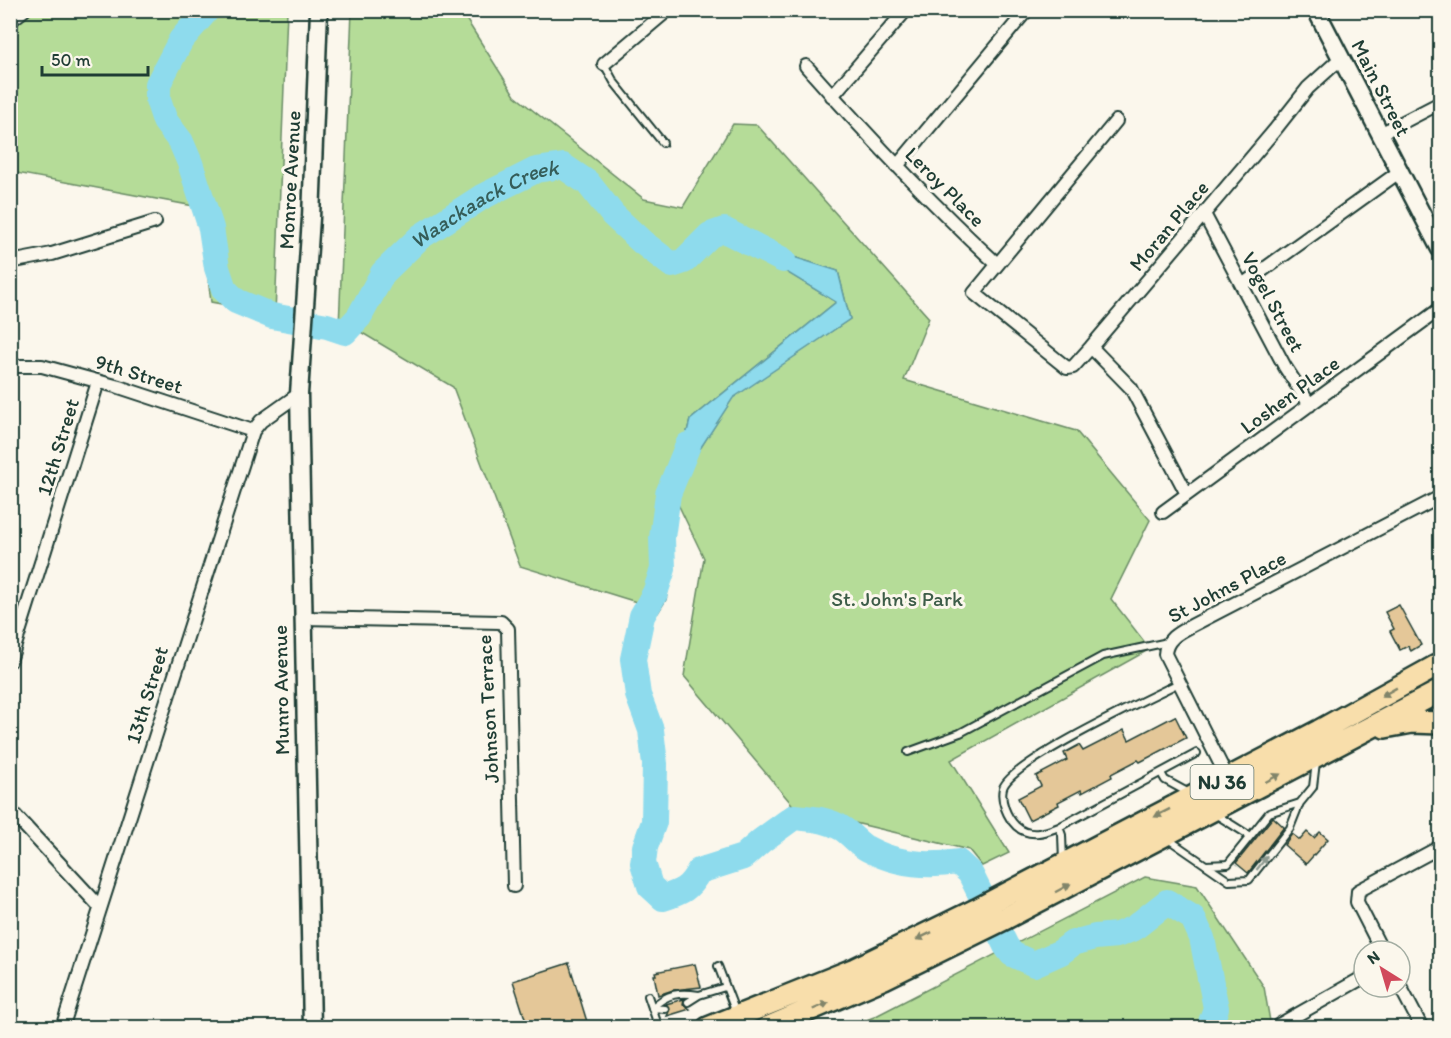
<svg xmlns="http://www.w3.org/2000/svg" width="1451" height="1038" font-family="Itim,sans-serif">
  <rect width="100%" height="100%" fill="#fbf7ec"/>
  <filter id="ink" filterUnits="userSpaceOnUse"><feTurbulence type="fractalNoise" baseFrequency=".0167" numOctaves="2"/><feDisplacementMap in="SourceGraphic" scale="12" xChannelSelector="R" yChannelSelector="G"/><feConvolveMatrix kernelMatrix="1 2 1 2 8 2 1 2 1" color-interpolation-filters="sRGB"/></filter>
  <g filter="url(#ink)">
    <!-- green -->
    <path fill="#b5dc98" stroke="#6a8c66" stroke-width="1.5" d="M10,11H287L275,314L211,302L199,207L11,172Z
      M352,11H461L515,96L644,199L683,207L733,124L757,125L929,318L904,380L1076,431L1150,520L1111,599L1150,649L951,760L1009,853L982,866L969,850L796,809L684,676L704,558L677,502L690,464L733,397L850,319L838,271L730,237L836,302L690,420L643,604L520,566L453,387L359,331L339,327Z
      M1145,877L1197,886L1264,987L1271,1027H848L874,1017Z"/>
    <!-- water -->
    <path fill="#8edbed" stroke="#629ca3" stroke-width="1.5" d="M727,236L838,271L850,319L733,398L690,464L671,521L670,582L666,600L658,613L647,612L643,604L690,420L836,302Z"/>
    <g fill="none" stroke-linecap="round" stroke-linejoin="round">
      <!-- river -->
      <g stroke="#8edbed" stroke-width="26">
        <path id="s1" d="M207,10L181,40L158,84V100L165,121L181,142L190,163L211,228L217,268L224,289L236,301L272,316L327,326L345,332L359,317L383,273L420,237L482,197L536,170L563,166L588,183L613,215L642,242L672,265L684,261L710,235L724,230L783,260"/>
        <path d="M688,445L668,494L662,538L663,569L655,593L642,616L633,659L638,695L651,730L655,764L654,822L645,847L643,863L650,886L663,898C682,892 689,889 699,871L743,857L761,841L794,817C812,819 828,819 843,829C852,835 859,845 868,849C896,864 927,867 958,862L970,873L1006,946L1012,954L1034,964L1061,952L1073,943L1095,937L1117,935L1134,928L1167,902L1193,918L1202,938L1216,1008L1209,1028"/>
      </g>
    </g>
    <!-- building -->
    <path fill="#e4c798" stroke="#1f3d34" stroke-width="1.5" d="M1399,605L1421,645L1411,651L1408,646L1400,650L1390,631L1394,629L1385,612Z
      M1175,716L1186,738L1140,762L1138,760L1111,774L1112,777L1082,793L1081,790L1058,802L1059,805L1029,820L1018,798L1041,786L1036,776L1067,760L1064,753L1079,745L1083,751L1124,730L1129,740Z
      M1273,817L1284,827L1248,873L1236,863Z
      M1307,832L1314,838L1320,832L1328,839L1306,864L1284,845L1292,834L1300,840Z
      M569,963L588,1025L582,1028H528L513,981Z
      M695,964L701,987L673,990L658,995L654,975H656L655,972Z
      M684,999L683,1004L690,1009L667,1016L670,1009L666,1004Z"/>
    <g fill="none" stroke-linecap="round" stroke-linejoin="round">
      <defs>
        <path id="lane" d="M604,64L614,82L663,143
          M1179,683C1149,698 1011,762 1003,788C1000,801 1007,817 1016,826C1029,838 1044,833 1059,827L1197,753
          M908,752L960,733L1103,656L1168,642
          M1161,773L1165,780L1189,793
          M1215,814L1250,836
          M1059,827L1062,835L1063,861
          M1168,839L1229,881L1249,880L1290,828L1300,803L1313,787L1316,762
          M1206,865L1228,864L1269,813L1300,803
          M718,966L736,1013
          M648,996L659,1028
          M688,1002L699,995L725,987
          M652,1008C667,993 680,992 699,995
          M652,1008L665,1009"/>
        <path id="street" d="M10,21L24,10
          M604,64L668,10
          M806,66C867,135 929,202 997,264
          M832,96L906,10
          M1116,121L974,293L1067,368L1073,367L1091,347L1274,131L1308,88L1340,59
          M1380,134L1440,103
          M897,166L1027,10
          M1204,214L1285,367L1310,405
          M10,262L52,254L155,222
          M1242,285L1399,172
          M1091,347L1131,388L1187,494
          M10,366H42L119,387L253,431
          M1163,512L1440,309
          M302,618L501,622L508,629L514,886
          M10,661L98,382
          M1228,779L1165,654C1166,638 1180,632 1193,625L1440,497
          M10,810L100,907
          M1382,951L1357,902L1358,891L1440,847
          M1400,986L1422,1028
          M1279,1025L1364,977
          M62,1028L253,431L261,421L299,394"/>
        <path id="secondary" d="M1316,10L1440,249
          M312,1028L299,394L311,218L319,10"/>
        <path id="highway" d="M1385,727L1412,722L1440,723
          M708,1028L855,969L976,910L1319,731L1440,664
          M767,1028L884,978L1006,918L1440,691"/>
      </defs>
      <!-- lane casing -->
      <use href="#lane" stroke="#1f3d34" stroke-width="10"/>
      <!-- street casing -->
      <use href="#street" stroke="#1f3d34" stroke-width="16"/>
      <!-- secondary casing -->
      <use href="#secondary" stroke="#1f3d34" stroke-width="21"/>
      <!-- highway casing -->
      <use href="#highway" stroke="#1f3d34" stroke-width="26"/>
      <!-- lane -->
      <use href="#lane" stroke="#fbf7ec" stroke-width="6"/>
      <!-- street -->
      <use href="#street" stroke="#fbf7ec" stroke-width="12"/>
      <!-- secondary -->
      <use href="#secondary" stroke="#fbf7ec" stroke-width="16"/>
      <!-- highway -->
      <use href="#highway" stroke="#f8deab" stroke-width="21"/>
    </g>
    <!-- one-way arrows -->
    <defs><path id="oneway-solid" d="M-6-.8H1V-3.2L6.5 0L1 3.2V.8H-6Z" transform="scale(1.5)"/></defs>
    <g fill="#81856a">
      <use href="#oneway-solid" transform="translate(1389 692) rotate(151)"/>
      <use href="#oneway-solid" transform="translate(1273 778) rotate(-28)"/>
      <use href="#oneway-solid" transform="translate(1162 813) rotate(153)"/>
      <use href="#oneway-solid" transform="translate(1063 888) rotate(-28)"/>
      <use href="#oneway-solid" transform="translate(924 936) rotate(154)"/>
      <use href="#oneway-solid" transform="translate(821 1006) rotate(-23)"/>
    </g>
    <use fill="#8d9a90" href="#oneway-solid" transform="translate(1262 863) rotate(-52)"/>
  </g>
  <g text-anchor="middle" stroke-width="6" stroke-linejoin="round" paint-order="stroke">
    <!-- shield labels -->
    <rect fill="#fbf7ec" stroke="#61756b" stroke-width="1.5" x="1190.5" y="765" width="63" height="34" rx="4.5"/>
    <g font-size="20" font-weight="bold" fill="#1f3d34">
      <text x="1222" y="789">NJ 36</text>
    </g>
    <!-- street labels -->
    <g font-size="21" fill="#1f3d34" stroke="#fbf7ec">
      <text transform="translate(1381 88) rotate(63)" y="7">Main Street</text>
      <text transform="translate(290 180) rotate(-87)" y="7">Monroe Avenue</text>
      <text transform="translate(945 187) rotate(45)" y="7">Leroy Place</text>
      <text transform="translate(1169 226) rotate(-50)" y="7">Moran Place</text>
      <text transform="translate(1273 302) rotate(62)" y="7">Vogel Street</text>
      <text transform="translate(139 374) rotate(17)" y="7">9th Street</text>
      <text transform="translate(1290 395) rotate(-36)" y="7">Loshen Place</text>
      <text transform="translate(58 447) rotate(-73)" y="7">12th Street</text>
      <text transform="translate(1227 587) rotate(-28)" y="7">St Johns Place</text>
      <text transform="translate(281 690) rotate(-91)" y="7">Munro Avenue</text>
      <text transform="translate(147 695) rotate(-73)" y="7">13th Street</text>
      <text transform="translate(488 709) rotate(-93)" y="7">Johnson Terrace</text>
    </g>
    <!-- park labels -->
    <g font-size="21" fill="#3d5d48" stroke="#fbf7ec">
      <text x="897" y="606">St. John's Park</text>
    </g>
    <!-- water labels -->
    <g font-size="22" font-style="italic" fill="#355d59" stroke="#fbf7ec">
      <text dy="8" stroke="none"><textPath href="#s1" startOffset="634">Waackaack Creek</textPath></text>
    </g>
  </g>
  <!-- margin -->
  <rect width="1451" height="1038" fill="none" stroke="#fbf7ec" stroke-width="36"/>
  <rect x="18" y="18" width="1415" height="1002" fill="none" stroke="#1f3d34" stroke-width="2" filter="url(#ink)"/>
  <!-- north arrow -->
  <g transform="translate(1382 969) rotate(323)"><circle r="28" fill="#fbf7ec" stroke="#a3ada2" stroke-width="1.5"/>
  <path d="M0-4.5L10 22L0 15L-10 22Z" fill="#d1495b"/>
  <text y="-9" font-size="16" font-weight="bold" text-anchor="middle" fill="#1f3d34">N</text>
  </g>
  <!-- scale -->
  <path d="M42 66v9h106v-9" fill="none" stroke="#1f3d34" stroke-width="3"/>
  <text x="51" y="66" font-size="18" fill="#1f3d34" stroke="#fbf7ec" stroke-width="4.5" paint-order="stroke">50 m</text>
</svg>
